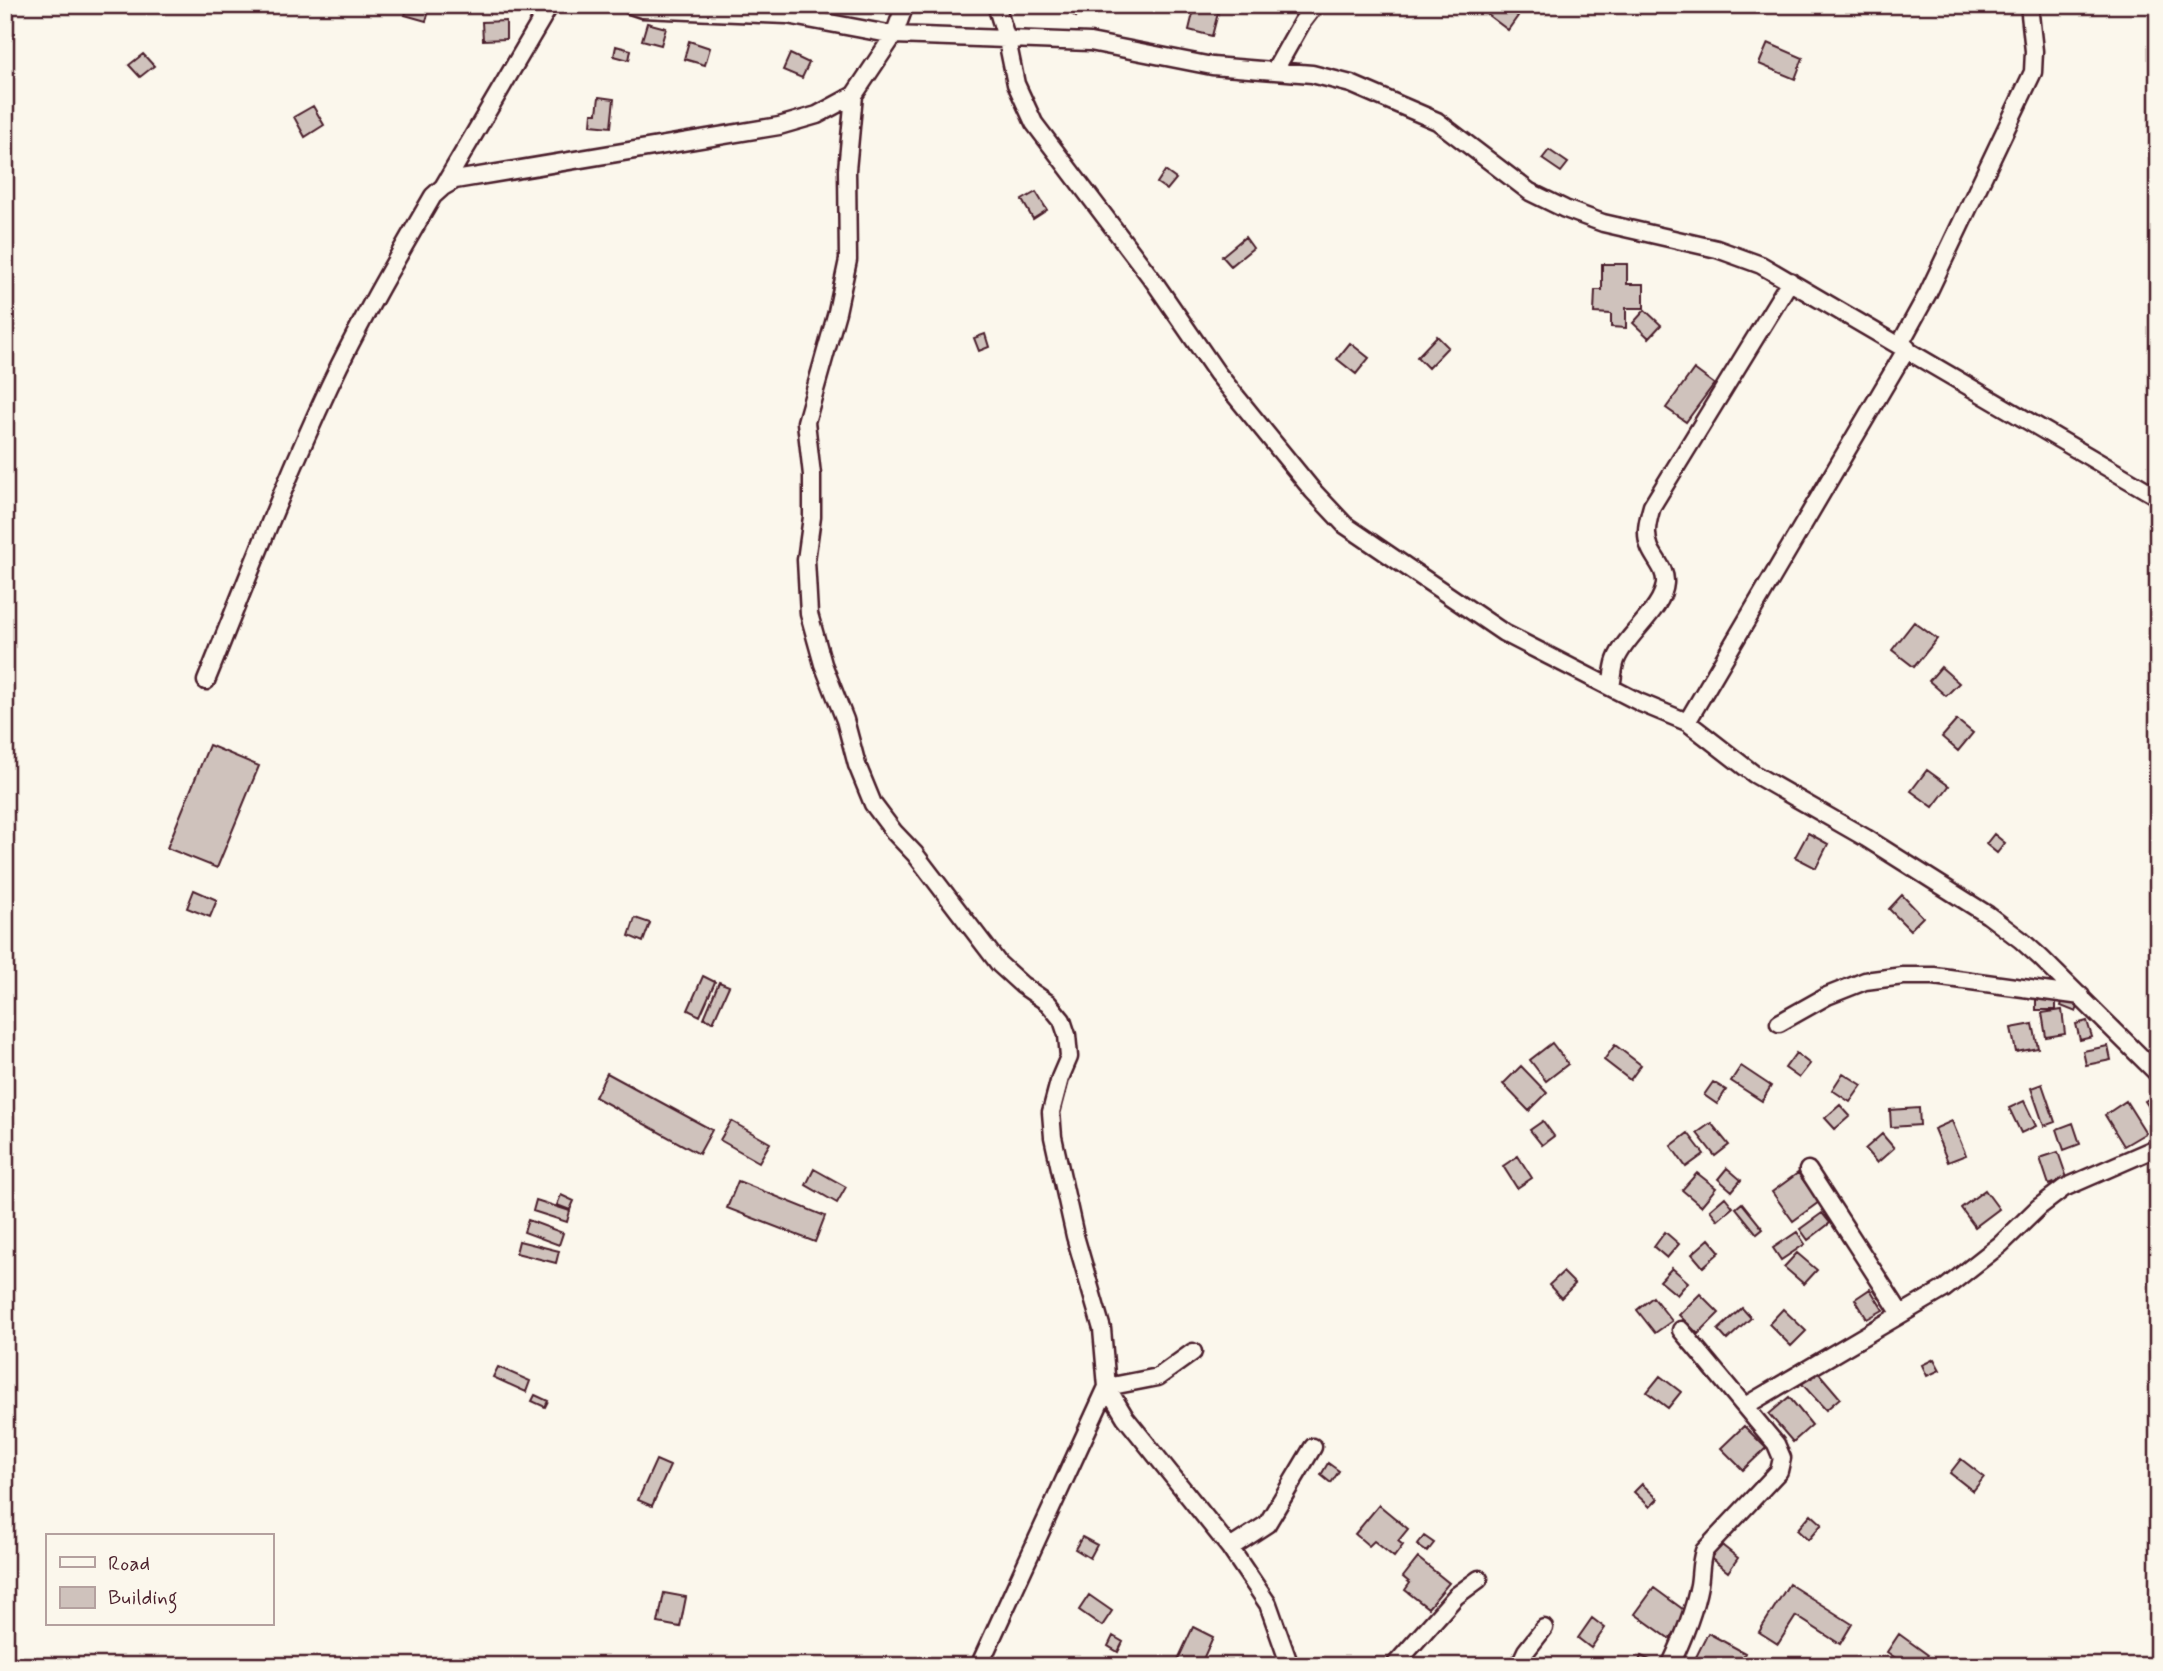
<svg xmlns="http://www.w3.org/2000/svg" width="2163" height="1671" font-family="Mynerve,sans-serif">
  <rect width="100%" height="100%" fill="#fbf7ec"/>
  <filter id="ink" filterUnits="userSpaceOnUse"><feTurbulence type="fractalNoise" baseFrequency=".0143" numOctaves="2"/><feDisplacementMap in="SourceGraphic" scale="14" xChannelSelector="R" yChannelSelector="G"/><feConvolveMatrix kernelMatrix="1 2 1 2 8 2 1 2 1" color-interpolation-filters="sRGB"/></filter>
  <g filter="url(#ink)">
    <!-- building -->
    <path fill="#cfc2bc" stroke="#4a1f2b" stroke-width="2" d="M409,5H431L426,21L405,15Z
      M1061,5H1084L1076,17Z
      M1195,5L1219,9L1212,36L1189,30Z
      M1489,5H1503L1518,16L1508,30L1484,12Z
      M506,21V39L483,40L482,22Z
      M647,23L666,28L661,45L642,40Z
      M689,41L710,48L705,65L684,59Z
      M1768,43L1803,58L1795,79L1759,64Z
      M616,46L631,50L629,60L614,56Z
      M143,54L154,66L140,77L129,65Z
      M790,54L809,63L802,78L783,70Z
      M599,97L614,99L611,127L591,125L592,113H597Z
      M313,106L324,125L305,137L294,117Z
      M1549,150L1568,163L1561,172L1542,159Z
      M1165,171L1176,179L1167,190L1157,183Z
      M1036,192L1047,210L1033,219L1022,200Z
      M1245,237L1253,248L1231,266L1222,256Z
      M1602,264H1627V284H1644V308H1626V328L1611,327V314L1594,313L1595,290H1602Z
      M1645,310L1661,325L1649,338L1633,323Z
      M985,334L989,347L979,351L974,338Z
      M1437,336L1448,347L1428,368L1417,357Z
      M1350,343L1369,358L1356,374L1337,359Z
      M1694,369L1714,384L1686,422L1666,408Z
      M1914,622L1937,639L1914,667L1892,650Z
      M1941,667L1959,683L1946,696L1929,681Z
      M1957,720L1973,733L1958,751L1942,737Z
      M209,745L259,766L217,868L167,848Z
      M1927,770L1949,786L1933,807L1911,791Z
      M1808,833L1828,844L1816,868L1795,857Z
      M1994,834L2005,843L1997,853L1986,844Z
      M194,890L217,900L210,917L187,908Z
      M1902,895L1923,917L1910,930L1889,909Z
      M635,918L650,923L643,942L629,936Z
      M703,976L715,982L700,1016L688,1010Z
      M719,982L729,986L713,1022L704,1018Z
      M2036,995H2056V1010H2036Z
      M2063,999L2079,1004L2076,1012L2061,1006Z
      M2062,1010L2065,1034L2046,1037L2042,1013Z
      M2087,1021L2092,1037L2080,1040L2076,1024Z
      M2033,1024L2038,1048L2016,1052L2011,1028Z
      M1552,1043L1568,1064L1546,1081L1530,1060Z
      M1615,1045L1641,1065L1630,1080L1604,1060Z
      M2108,1046L2111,1060L2086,1065L2083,1051Z
      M1796,1053L1810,1064L1799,1078L1785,1068Z
      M1521,1066L1547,1093L1529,1111L1503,1084Z
      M1741,1066L1771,1086L1762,1101L1731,1081Z
      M607,1073L712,1130L699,1154L595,1097Z
      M1843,1073L1862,1085L1850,1102L1832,1090Z
      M1713,1082L1726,1090L1717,1104L1704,1095Z
      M2042,1084L2055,1122L2044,1126L2031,1088Z
      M2158,1093V1121L2145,1101Z
      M2024,1101L2036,1126L2021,1133L2009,1108Z
      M2126,1101L2146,1133L2124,1146L2105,1115Z
      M1840,1105L1850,1116L1835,1129L1825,1118Z
      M1919,1108L1920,1125L1891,1127L1890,1110Z
      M731,1121L770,1143L759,1162L720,1140Z
      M1543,1121L1554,1136L1542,1145L1530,1130Z
      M1952,1121L1966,1155L1948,1162L1934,1129Z
      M1711,1123L1729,1145L1715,1156L1697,1133Z
      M2073,1123L2080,1144L2064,1150L2057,1129Z
      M2156,1124L2158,1126L2157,1136L2151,1129Z
      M1688,1133L1704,1154L1686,1167L1671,1146Z
      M1882,1134L1894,1148L1877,1163L1865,1149Z
      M2058,1152L2067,1178L2049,1185L2040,1158Z
      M1518,1156L1532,1178L1517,1188L1503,1166Z
      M1727,1168L1741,1180L1732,1191L1718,1179Z
      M814,1169L846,1187L837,1203L806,1185Z
      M1697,1173L1716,1188L1701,1206L1682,1190Z
      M1798,1173L1819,1202L1793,1221L1772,1192Z
      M738,1181L825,1216L815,1242L727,1208Z
      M1985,1190L1999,1209L1975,1227L1961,1208Z
      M561,1195L574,1201L570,1210L557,1205Z
      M1725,1197L1733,1207L1718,1220L1710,1210Z
      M536,1200L570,1211L567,1222L533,1211Z
      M1742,1203L1763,1229L1757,1234L1736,1208Z
      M1822,1213L1830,1223L1808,1240L1800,1229Z
      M528,1220L563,1233L559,1245L524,1232Z
      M1665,1232L1679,1244L1667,1258L1654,1247Z
      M1797,1232L1805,1244L1781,1260L1773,1248Z
      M1709,1239L1720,1252L1703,1267L1692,1254Z
      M519,1241L559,1251L556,1263L516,1253Z
      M1797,1253L1817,1270L1804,1284L1784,1267Z
      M1672,1268L1688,1282L1677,1295L1660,1281Z
      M1563,1272L1575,1284L1561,1298L1549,1285Z
      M1870,1289L1883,1310L1867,1319L1855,1299Z
      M1700,1294L1719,1313L1698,1334L1679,1315Z
      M1653,1297L1672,1321L1655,1333L1637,1310Z
      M1742,1308L1751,1318L1727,1340L1718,1330Z
      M1783,1309L1806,1331L1791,1346L1769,1324Z
      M1934,1359L1940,1370L1927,1376L1922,1365Z
      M498,1367L530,1381L526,1392L493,1377Z
      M1817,1371L1840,1398L1826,1410L1802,1384Z
      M1660,1376L1681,1392L1668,1408L1647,1392Z
      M535,1395L548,1401L545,1407L532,1401Z
      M1789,1397L1812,1425L1793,1442L1769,1414Z
      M1744,1426L1766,1448L1743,1470L1721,1448Z
      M1961,1459L1984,1477L1973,1491L1950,1473Z
      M656,1460L670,1466L652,1506L638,1500Z
      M1328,1463L1339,1471L1331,1483L1321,1475Z
      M1642,1484L1658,1499L1650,1507L1634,1492Z
      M1379,1505L1408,1529L1398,1541L1403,1545L1394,1557L1374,1541L1369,1546L1355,1534Z
      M1811,1514L1822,1524L1808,1540L1797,1530Z
      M1424,1536L1434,1543L1427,1552L1417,1545Z
      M1082,1537L1097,1545L1090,1558L1075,1549Z
      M1718,1542L1738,1558L1728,1572L1708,1556Z
      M1418,1558L1449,1583L1428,1608L1405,1590L1410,1583L1403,1577Z
      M1789,1584L1852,1624L1840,1644L1796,1616L1778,1644L1759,1632Z
      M1654,1588L1688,1613L1670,1639L1635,1614Z
      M664,1593L686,1597L680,1627L658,1623Z
      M1089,1595L1112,1611L1102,1626L1079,1610Z
      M1592,1618L1605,1628L1591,1648L1578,1638Z
      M1193,1627L1213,1637L1200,1666H1175Z
      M1708,1633L1745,1653L1739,1666H1712L1696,1657Z
      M1899,1634L1928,1655L1920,1666H1907L1887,1652Z
      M1113,1636L1123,1642L1118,1652L1108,1646Z
      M1641,1656L1661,1665V1666H1637Z"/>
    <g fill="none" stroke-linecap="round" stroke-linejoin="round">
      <defs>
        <path id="street" d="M630,5L642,9L787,15L894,35L1090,42L1212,66L1312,74L1351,84L1437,121L1530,192L1565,209L1603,223L1717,249L1761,265L2158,497
          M996,5L1007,40L1016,84L1034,123L1155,283L1217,373L1313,491L1345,525L1504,633L1641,703L1687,722L1754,774L1866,838L1988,915L2021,940L2041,958L2158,1074
          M1275,70L1302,22L1315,5
          M854,95L847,170L848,260L837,312L806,422L812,475V517L806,560L809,614L823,664L845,720L857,765L873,804L894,832L915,854L999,964L1022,985L1048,1003L1062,1020L1067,1035L1069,1057L1060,1078L1051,1112L1053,1137L1075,1236L1102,1329L1107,1387L979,1666
          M443,187L550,5
          M1900,344L1928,293L2033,72L2034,51L2029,5
          M206,681C246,583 284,483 329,387C360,321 397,258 433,196L443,187L455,180L779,126L817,115L854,95L894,35L905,5
          M1611,687C1613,678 1613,668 1616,660C1626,634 1663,610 1665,583C1666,569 1655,560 1650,548C1644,534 1648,520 1652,506L1790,281
          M1687,722L1907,348
          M1779,1023L1827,996L1865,981L1903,976H1934L2081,996
          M1808,1170L1901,1314
          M1193,1352L1158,1377L1107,1387L1125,1417L1230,1548L1268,1604L1290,1666
          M1745,1406L1944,1289L2001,1244L2039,1207L2064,1188L2158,1147
          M1230,1548L1267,1524L1313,1447
          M1394,1666L1456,1596L1479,1579
          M1519,1666L1526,1651L1544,1628
          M1670,1666C1682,1641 1694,1612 1699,1585C1701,1573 1700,1563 1704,1551L1779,1471L1782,1458L1776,1444L1681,1330"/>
      </defs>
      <!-- street casing -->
      <use href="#street" stroke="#4a1f2b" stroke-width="21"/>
      <!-- street -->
      <use href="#street" stroke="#fbf7ec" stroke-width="16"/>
    </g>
  </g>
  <!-- margin -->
  <rect width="2163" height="1671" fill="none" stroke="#fbf7ec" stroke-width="28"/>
  <rect x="14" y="14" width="2135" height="1643" fill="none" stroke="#4a1f2b" stroke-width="2.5" filter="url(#ink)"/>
  <!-- legend -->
  <rect x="46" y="1534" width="228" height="91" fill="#fbf7ec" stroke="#b4a19f" stroke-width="2"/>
  <rect x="60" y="1557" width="35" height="10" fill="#fbf7ec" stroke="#b4a19f" stroke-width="2"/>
  <text x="108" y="1570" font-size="21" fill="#4a1f2b">Road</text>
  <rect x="60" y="1587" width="35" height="21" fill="#cfc2bc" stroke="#b4a19f" stroke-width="2"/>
  <text x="108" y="1604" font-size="21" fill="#4a1f2b">Building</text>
</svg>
